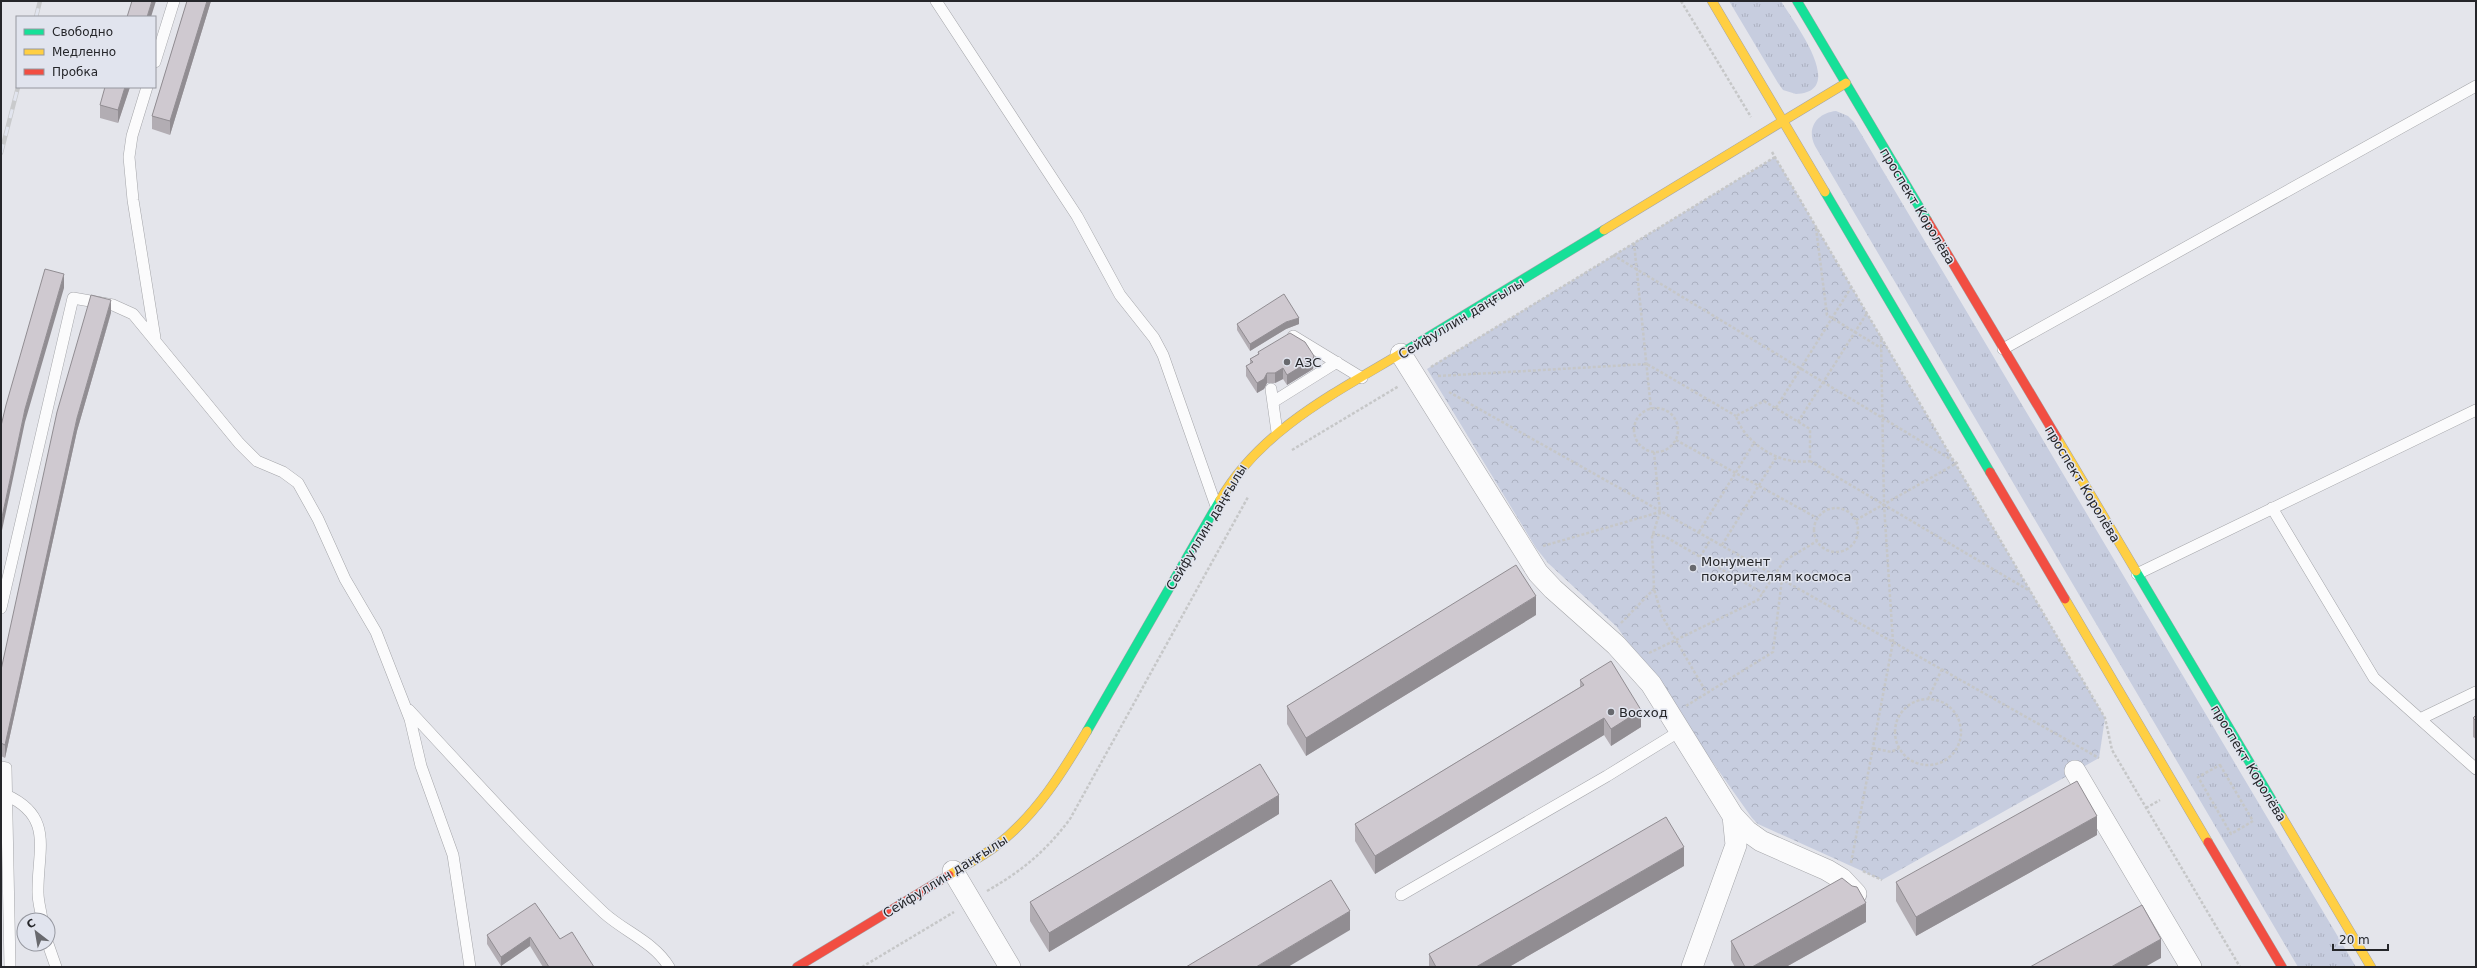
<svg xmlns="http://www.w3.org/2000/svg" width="2477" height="968" font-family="'DejaVu Sans',sans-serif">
  <defs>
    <pattern id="grass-tufts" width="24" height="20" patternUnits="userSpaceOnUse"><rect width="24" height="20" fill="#c7cddf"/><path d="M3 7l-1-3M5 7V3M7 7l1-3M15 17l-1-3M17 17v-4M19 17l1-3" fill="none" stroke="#abb0c0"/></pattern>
    <pattern id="forest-crowns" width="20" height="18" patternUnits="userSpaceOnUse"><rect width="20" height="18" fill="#c7cddf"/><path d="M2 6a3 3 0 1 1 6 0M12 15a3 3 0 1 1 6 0" fill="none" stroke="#abb0c0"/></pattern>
  </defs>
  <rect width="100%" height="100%" fill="#e4e5eb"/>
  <!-- grass -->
  <path fill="url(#grass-tufts)" d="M1729,1H1781C1792,20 1849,92 1796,94L1783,90L1778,83Z
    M1836,111L1848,116L1854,122L2356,967H2298L1815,146C1806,128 1817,113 1836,111Z"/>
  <!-- forest -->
  <path fill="url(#forest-crowns)" d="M1775,157L2105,718L2099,758L1882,880L1758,824L1752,818L1617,627L1548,563L1536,548L1427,369Z"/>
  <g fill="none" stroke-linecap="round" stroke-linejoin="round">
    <defs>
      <path id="lane" d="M936,1L1077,216L1120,295L1154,338L1163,355L1216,506
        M155,62L174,1
        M147,87L132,136L129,157L133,200L155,338
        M1293,336L1362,378
        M2003,349L2476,86
        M1271,389L1277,432
        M1273,402L1337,362
        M2272,508L2374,678L2476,769
        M2137,574L2476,410
        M1,608L73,298L113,305L133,314L239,443L257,461L283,472L298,483L318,519L345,579L376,632L410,719L421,766L453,855L470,967
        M409,710C473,779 536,849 604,913C625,932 654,942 669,967
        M2420,719L2476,692
        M1,767L6,768L10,967
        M6,795C55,817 37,851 38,893C38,902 41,911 42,920
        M1401,895L1607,776L1680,731
        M48,944L56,967"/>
      <path id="street" d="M1401,354L1538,573L1553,589L1616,645L1651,684L1733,816L1747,831L1761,841L1827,870L1842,879L1856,894
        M2075,771L2191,967
        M953,871L1010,967
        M1692,967L1736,845L1733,816"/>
      <path id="fast" d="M1797,1L1927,220
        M1825,192L1990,472
        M1405,351L1604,230
        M2136,571L2282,817
        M1087,731L1220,500"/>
      <path id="slow" d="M1712,1L1825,192
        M1783,121L1846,83
        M1604,230L1783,121
        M2057,438L2136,571
        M1220,500C1261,429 1337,392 1405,351
        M2065,599L2208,842
        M2282,817L2371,967
        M949,875C965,865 982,857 996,846C1036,815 1062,773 1087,731"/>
      <path id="jam" d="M1927,220L2057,438
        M1990,472L2065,599
        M2208,842L2282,967
        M797,967L949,875"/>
    </defs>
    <!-- lane casing -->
    <use href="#lane" stroke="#a4a5a9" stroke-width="12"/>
    <!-- street casing -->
    <use href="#street" stroke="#a4a5a9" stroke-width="22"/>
    <!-- fast casing -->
    <use href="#fast" stroke="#a4a5a9" stroke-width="10"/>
    <!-- slow casing -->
    <use href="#slow" stroke="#a4a5a9" stroke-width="10"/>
    <!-- jam casing -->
    <use href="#jam" stroke="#a4a5a9" stroke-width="10"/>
    <!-- path -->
    <path stroke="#c6c7c8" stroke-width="2.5" stroke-dasharray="3 2" stroke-linecap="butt" d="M1681,1L1751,117
      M1772,152L2105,718L2112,750L2240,967
      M1816,228L1827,315L1881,348
      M1634,243L1651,409
      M1613,255L1957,463L1856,520
      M1431,367L1775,157
      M1438,376L1647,364L1736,416
      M1449,392L2099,758
      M1764,401L1810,429V461C1781,466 1745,444 1736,416Z
      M1776,408L1852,286
      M1634 430a22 22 0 1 1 44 0a22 22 0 1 1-44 0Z
      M1798,422L1867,313
      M1676,440L1817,518
      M1292,450L1399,386
      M1654,452L1660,512L1652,537L1654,589L1662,616L1706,692
      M1810,461L2030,591
      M1814 530a22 22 0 1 1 44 0a22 22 0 1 1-44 0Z
      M1699,532L1754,443
      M1652,534L1664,536L1763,593
      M1722,545L1777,456
      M1543,546L1660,512
      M1700,557L1711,539
      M1621,623L1654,589
      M1649,653L1758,600L1784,561L1817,541
      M1895 732a33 33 0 1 1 66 0a33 33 0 1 1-66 0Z
      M1928,699L1942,669
      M1686,706L1773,652L1782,579
      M1873,748L1891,752L1899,748
      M2220,765L2253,821L2231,834L2198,777Z
      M2146,808L2160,800
      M1851,863L1893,642L1884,505L1881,336
      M1863,871L1882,880
      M987,891C1022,871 1046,851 1070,819L1248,497
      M862,967L954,912"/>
    <!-- lane -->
    <use href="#lane" stroke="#fbfbfc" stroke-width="11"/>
    <!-- street -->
    <use href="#street" stroke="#fbfbfc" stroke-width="21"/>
    <!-- fast -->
    <use href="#fast" stroke="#16e098" stroke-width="9"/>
    <!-- slow -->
    <use href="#slow" stroke="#ffcf43" stroke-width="9"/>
    <!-- jam -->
    <use href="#jam" stroke="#f24e42" stroke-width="9"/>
    <defs>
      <path id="rail" d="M36,17L40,1
        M1,153L18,87"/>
    </defs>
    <!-- rail casing -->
    <use href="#rail" stroke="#c9cacc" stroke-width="4.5"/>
    <!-- rail -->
    <use href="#rail" stroke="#e1e4ee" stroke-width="3" stroke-dasharray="9" stroke-linecap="butt"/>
  </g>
  <!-- wall -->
  <path fill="#b2adb3" d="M187,1H211L170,135L152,129V116Z
    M130,87L118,123L100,118V105Z
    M111,313L77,431L5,758L1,756V670Z
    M1237,324H1299L1286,329L1250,351L1237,330Z
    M1258,352L1314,366L1313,369L1287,385L1283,379L1275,383H1267L1264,389L1257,393L1246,376V366L1250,364V359L1258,354Z
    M1536,615L1306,756L1287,724V706Z
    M1580,680L1641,727L1611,746L1604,735L1375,874L1355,841V824L1580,687Z
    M2476,715V739L2473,737V718Z
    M1279,814L1049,952L1030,921V902Z
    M2097,835L1916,936L1896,901V882Z
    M1684,866L1509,967H1429V954Z
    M1866,922L1786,967H1735L1731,960V941Z
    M487,935L560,939L594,967H543L530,946L501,966L487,944Z"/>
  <!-- shaded-wall -->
  <path fill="#918d92" d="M152,1H156L151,17H147Z
    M207,1H211L170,135V121Z
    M125,87H130L118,123V110Z
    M64,274V288L25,422L1,535V522L25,409Z
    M111,300V313L77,431L5,758V745L77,418Z
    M1299,318V324L1286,329L1250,351V344L1286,322Z
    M1314,356L1313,369L1287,385V375Z
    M1283,368V379L1275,383V373Z
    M1267,373V383L1264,389L1257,393V383Z
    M1536,596V615L1306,756V738Z
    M1641,710V727L1611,746V729Z
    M1604,718V735L1375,874V856Z
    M1279,795V814L1049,952V933Z
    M2097,816V835L1916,936V917Z
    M1684,847V866L1509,967H1476Z
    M1866,903V922L1786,967H1752Z
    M1350,911V930L1288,967H1256Z
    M530,937V946L501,966V957Z
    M2161,939V958L2145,967H2111Z"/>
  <!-- building -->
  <path fill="#cfc9d0" stroke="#918d92" d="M132,1H152L147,17H127Z
    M187,1H207L170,121L152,116Z
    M105,87H125L118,110L100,105Z
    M45,269L64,274L25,409L1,522V426L6,405Z
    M1284,294L1299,318L1286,322L1250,344L1237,324Z
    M91,295L111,300L77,418L5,745L1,743V670L57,412Z
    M1290,333L1305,342L1314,356L1313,359L1287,375L1283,368L1275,373H1267L1264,379L1257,383L1246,366L1253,362L1250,359L1259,354L1258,352Z
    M1516,565L1536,596L1306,738L1287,706Z
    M1611,661L1641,710L1611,729L1604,718L1375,856L1355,824L1584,685L1580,680Z
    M2476,715V721L2473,718Z
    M1260,764L1279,795L1049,933L1030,902Z
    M2077,781L2097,816L1916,917L1896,882Z
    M1666,817L1684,847L1476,967H1436L1429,954Z
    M1842,878L1852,886L1857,887L1866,903L1752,967H1745L1731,941Z
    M1331,880L1350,911L1256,967H1186Z
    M535,903L560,939L572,932L594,967H549L530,937L501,957L487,935Z
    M2142,905L2161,939L2111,967H2030Z"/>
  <!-- markers -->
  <g fill="#68696e" stroke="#e1e4ee" stroke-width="1.5">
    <circle cx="1287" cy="362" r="4"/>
    <circle cx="1693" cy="568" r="4"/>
    <circle cx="1611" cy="712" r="4"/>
  </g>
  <g text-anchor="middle" stroke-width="3" stroke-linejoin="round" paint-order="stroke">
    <!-- street labels -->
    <g font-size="13" fill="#25262a" stroke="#e1e4ee">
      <text transform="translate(1918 206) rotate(59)" y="5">проспект Королёва</text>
      <text transform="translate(1461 318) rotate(-31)" y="5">Сейфуллин даңғылы</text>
      <text transform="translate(2083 484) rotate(59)" y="5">проспект Королёва</text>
      <text transform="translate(1206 527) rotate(-59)" y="5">Сейфуллин даңғылы</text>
      <text transform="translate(2249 763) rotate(59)" y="5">проспект Королёва</text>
      <text transform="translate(945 876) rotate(-32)" y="5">Сейфуллин даңғылы</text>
    </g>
    <!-- poi labels -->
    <g font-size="13" fill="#25262a" stroke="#e1e4ee" text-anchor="start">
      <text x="1295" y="367">АЗС</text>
      <text x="1701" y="566">Монумент<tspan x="1701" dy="15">покорителям космоса</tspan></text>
      <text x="1619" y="717">Восход</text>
    </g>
  </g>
  <!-- border -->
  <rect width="2477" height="968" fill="none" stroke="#25262a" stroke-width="4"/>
  <!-- legend -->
  <rect x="16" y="16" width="140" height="72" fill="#e1e4ee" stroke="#9698a0"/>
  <rect x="24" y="29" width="20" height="6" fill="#16e098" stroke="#9698a0"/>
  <text x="52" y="36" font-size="12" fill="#25262a">Свободно</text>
  <rect x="24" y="49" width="20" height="6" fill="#ffcf43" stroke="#9698a0"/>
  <text x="52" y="56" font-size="12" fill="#25262a">Медленно</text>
  <rect x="24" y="69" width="20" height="6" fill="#f24e42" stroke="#9698a0"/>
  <text x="52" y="76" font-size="12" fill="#25262a">Пробка</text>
  <!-- north arrow -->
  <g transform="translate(36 932) rotate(329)"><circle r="19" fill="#e1e4ee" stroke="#9698a0"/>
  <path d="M0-3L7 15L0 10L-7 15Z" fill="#68696e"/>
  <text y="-6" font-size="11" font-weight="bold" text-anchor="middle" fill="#25262a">С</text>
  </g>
  <!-- scale -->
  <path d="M2333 944v6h55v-6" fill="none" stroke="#25262a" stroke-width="2"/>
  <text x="2339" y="944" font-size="12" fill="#25262a" stroke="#e1e4ee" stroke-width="3" paint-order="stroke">20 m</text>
</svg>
